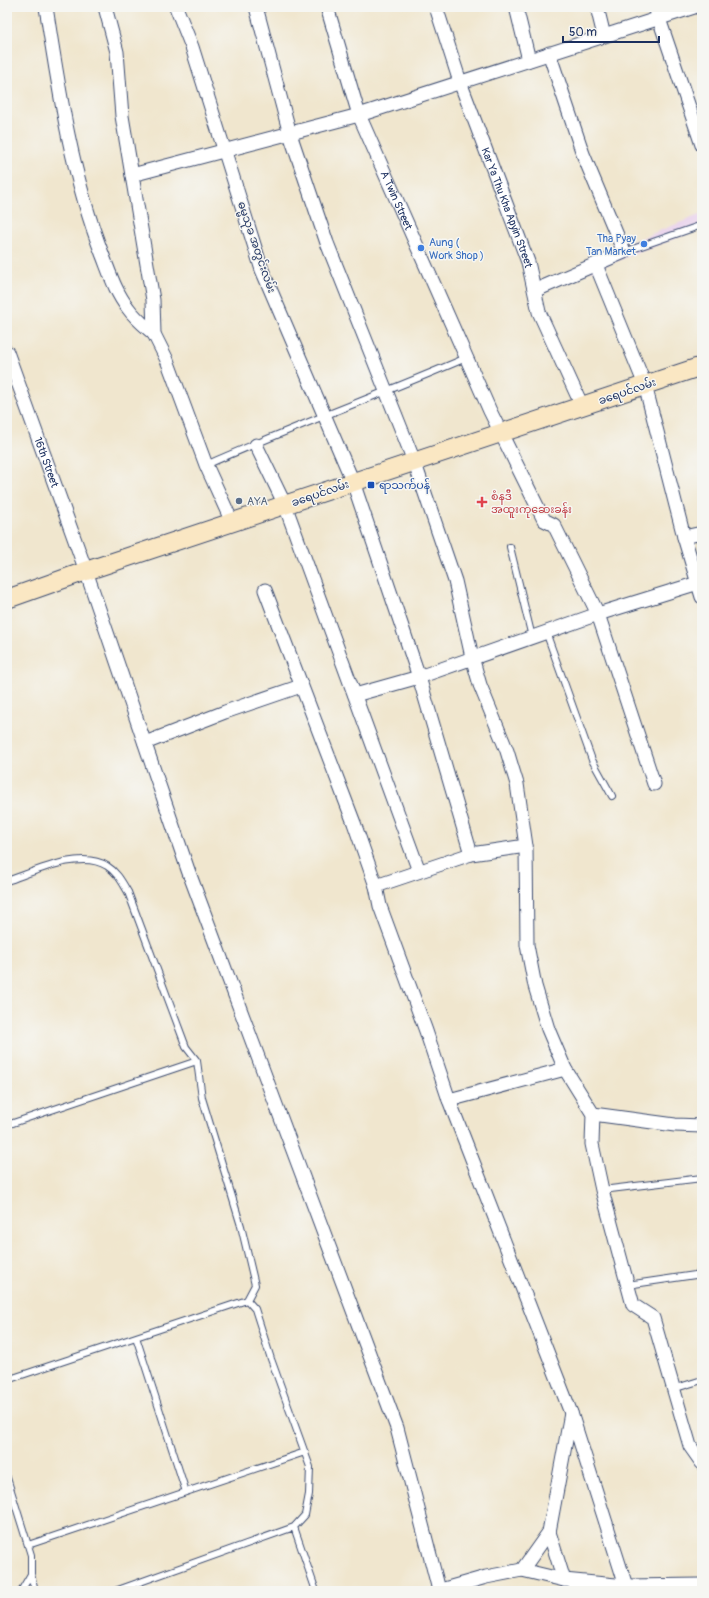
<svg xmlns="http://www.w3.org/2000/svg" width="709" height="1598" font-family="Pangolin,'Noto Sans Myanmar',sans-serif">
  <rect width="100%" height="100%" fill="#f6f6f2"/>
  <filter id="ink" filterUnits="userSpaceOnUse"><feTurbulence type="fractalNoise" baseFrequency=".025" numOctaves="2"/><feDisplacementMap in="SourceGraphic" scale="8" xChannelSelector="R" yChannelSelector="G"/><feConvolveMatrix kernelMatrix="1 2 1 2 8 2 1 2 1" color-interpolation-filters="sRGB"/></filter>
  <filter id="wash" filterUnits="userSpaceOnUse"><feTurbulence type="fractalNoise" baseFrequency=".012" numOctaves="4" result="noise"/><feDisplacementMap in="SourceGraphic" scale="16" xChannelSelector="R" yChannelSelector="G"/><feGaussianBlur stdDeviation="0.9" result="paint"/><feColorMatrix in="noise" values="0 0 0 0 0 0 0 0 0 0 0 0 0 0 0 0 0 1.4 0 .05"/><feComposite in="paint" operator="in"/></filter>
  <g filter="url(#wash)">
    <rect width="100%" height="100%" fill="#f0e6ce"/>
    <!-- built -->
    <path fill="#e9d2ed" d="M702,214V228L591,271L586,260Z"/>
  </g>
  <g filter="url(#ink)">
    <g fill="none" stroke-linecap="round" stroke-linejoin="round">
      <defs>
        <path id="lane" d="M624,252L702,225
          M206,465C292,427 380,395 466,358
          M510,547L532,637
          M546,632L592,760L612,796
          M7,881C34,872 81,849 107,866C117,872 122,882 128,892L186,1047L197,1061L202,1098L241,1226L255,1285L247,1300L7,1380
          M7,1125L197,1061
          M602,1190L702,1178
          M627,1285L702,1274
          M136,1337L186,1492
          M673,1389L702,1380
          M7,1478L31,1555V1574L21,1591
          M294,1527L316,1591
          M28,1545L305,1452
          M31,1574L35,1591
          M115,1591L294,1527L305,1515L309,1494L310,1467L271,1359L255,1309L247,1300"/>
        <g id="street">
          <path d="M46,7C59,91 72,177 103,256C110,274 116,293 128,308C135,318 145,326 154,334"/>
          <path d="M105,7L117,52L122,116L153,300L154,334L167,360L206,465L232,522"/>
          <path d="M176,7L192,47L262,270L353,482L419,677L471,854"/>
          <path d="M256,7L290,134L327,243L414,461L455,581L472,657L480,685L507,751L517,784L526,846L527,945L535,986L548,1029L565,1069L593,1114L592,1144L602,1190L633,1305L653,1318L690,1446L702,1463"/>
          <path id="s1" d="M327,7L359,115L490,411L544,520L554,525L598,614L654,784"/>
          <path id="s2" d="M436,7L460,82L528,262L539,312L582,406"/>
          <path d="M516,7L529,60"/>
          <path d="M597,7L604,36"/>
          <path d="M655,7L702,145"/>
          <path d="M132,175L359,115L694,7"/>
          <path d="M596,265L645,385L684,537L702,597"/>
          <path d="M536,290L624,252L583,154L549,53"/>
          <path id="s3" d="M7,352L86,571L188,870L397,1428L439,1590"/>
          <path d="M256,445L285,505L419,871"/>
          <path d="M684,537L702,533"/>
          <path d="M265,590L354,823L376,886"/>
          <path d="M355,695L419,677L598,614L698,583"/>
          <path d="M145,743L225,712L301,686"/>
          <path d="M526,846L471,854L376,886L380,906L426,1031L449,1100L565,1069"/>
          <path d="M449,1100L571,1413"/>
          <path d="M593,1114L675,1125L702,1126"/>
          <path d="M549,1532L564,1580"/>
          <path d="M522,1570L549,1532L571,1413L626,1586"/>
          <path d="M437,1591L486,1577L522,1570L564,1580L626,1586L702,1585"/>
        </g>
        <path id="secondary" d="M7,599L86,571L702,366"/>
      </defs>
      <!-- lane casing -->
      <use href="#lane" stroke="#3b4a6f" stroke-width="8"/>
      <!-- street casing -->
      <use href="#street" stroke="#3b4a6f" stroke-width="15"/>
      <!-- secondary casing -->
      <use href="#secondary" stroke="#3b4a6f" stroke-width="20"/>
      <!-- lane -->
      <use href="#lane" stroke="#fff" stroke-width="6"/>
      <!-- street -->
      <use href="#street" stroke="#fff" stroke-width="13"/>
      <!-- secondary -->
      <use href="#secondary" stroke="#fae7c3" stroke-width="18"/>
    </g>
  </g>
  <!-- markers -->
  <g fill="#3f7fe0" stroke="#f6f6f2" stroke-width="1.5">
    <circle cx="644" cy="244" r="4"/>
    <circle cx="421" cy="248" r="4"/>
  </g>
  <rect fill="#1a4fb4" stroke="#f6f6f2" stroke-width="1.5" x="367" y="481" width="8" height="8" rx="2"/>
  <circle fill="#5c6f8a" stroke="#f6f6f2" stroke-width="1.5" cx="239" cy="501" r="4"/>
  <path fill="#e0444e" stroke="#f6f6f2" stroke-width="1.5" d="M480 496h4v4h4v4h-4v4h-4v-4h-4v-4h4z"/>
  <g text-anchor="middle" stroke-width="3" stroke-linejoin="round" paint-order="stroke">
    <!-- street labels -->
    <g font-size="11" fill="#1b2f5e" stroke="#f6f6f2">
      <text dy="4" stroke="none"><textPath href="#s1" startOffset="206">A Twin Street</textPath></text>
      <text dy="4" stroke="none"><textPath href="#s2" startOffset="213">Kar Ya Thu Kha Apyin Street</textPath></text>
      <text transform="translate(257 247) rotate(71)" y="4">ဓမ္မသုခ အတွင်းလမ်း</text>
      <text transform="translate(627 391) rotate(-19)" y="4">ခရေပင်လမ်း</text>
      <text dy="4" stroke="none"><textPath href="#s3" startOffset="117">16th Street</textPath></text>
      <text transform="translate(320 493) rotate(-19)" y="4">ခရေပင်လမ်း</text>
    </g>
    <!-- shop labels -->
    <g font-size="11" fill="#366cbe" stroke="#f6f6f2" text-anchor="end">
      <text x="636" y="242">Tha Pyay<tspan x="636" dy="13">Tan Market</tspan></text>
      <text x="429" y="246" text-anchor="start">Aung (<tspan x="429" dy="13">Work Shop )</tspan></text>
    </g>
    <!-- transit labels -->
    <g font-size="11" fill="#164399" stroke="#f6f6f2" text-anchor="start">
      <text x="379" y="489">ရာသက်ပန်</text>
    </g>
    <!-- health labels -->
    <g font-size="11" fill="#be3a42" stroke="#f6f6f2" text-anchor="start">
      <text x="491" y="500">စံနဒီ<tspan x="491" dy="13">အထူးကုဆေးခန်း</tspan></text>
    </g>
    <!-- service labels -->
    <g font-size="11" fill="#4e5e75" stroke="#f6f6f2" text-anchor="start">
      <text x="247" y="505">AYA</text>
    </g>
  </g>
  <!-- margin -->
  <rect width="709" height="1598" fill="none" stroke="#f6f6f2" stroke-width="24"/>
  <!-- scale -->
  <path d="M563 36v6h96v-6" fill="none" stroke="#1b2f5e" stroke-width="2"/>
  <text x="569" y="36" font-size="12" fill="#1b2f5e" stroke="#f6f6f2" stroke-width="3" paint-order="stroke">50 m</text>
</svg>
